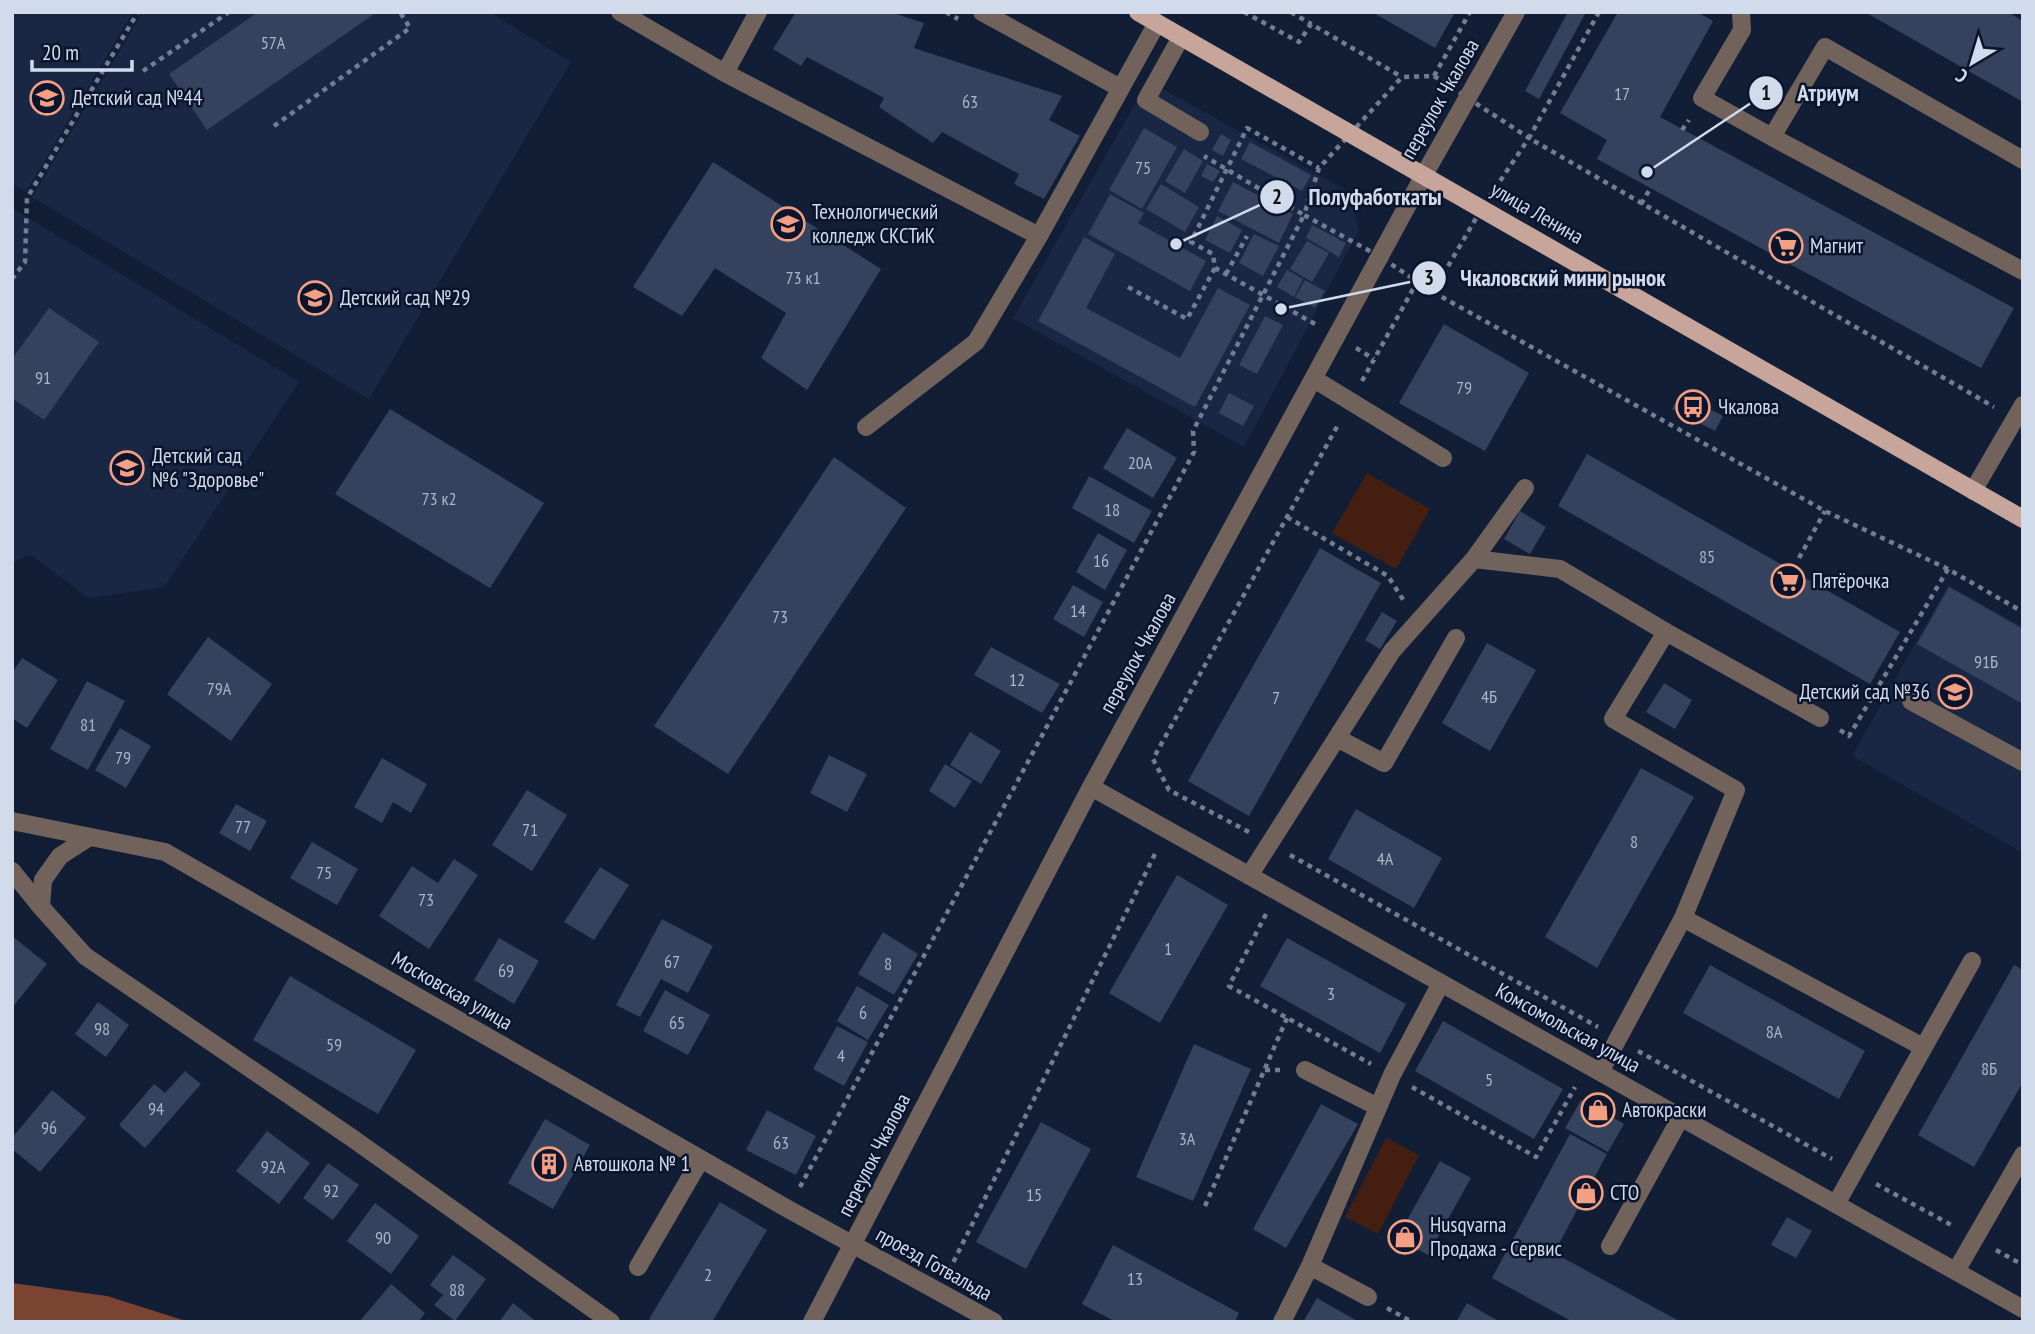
<svg xmlns="http://www.w3.org/2000/svg" width="2035" height="1334" font-family="'PT Sans Narrow',sans-serif">
  <rect width="100%" height="100%" fill="#121e36"/>
  <!-- built -->
  <path fill="#192744" d="M12,12H133L26,192L12,184Z
    M143,12H489L571,62L369,399L32,197Z
    M1148,81L1348,191L1359,230L1244,447L1013,318Z
    M12,208L299,382L164,587L88,598L30,554L12,563Z
    M1948,585L2023,627V853L1852,756Z"/>
  <!-- green -->
  <path fill="#441e11" d="M1367,473L1430,509L1396,569L1332,533Z
    M1386,1138L1419,1155L1378,1234L1345,1217Z"/>
  <!-- forest -->
  <path fill="#7b4432" d="M12,1283L107,1296L189,1322H12Z"/>
  <!-- building -->
  <path fill="#35425d" d="M258,12H377L207,130L169,74Z
    M796,12H890L924,23L914,48L1062,96L1049,120L1080,136L1044,199L1014,184L1019,174L942,132L933,143L879,107L884,98L807,57L801,66L773,49Z
    M1372,12H1455L1435,48Z
    M1568,12H1586L1539,99L1525,91Z
    M1618,12H1697L1713,21L1660,117L2014,308L1981,368L1597,159L1607,140L1560,113Z
    M1865,12H2008L2023,21V102Z
    M1144,128L1177,147L1142,209L1109,190Z
    M1221,134L1231,140L1223,156L1212,150Z
    M1250,142L1311,175L1302,191L1241,159Z
    M1184,149L1203,161L1185,193L1165,181Z
    M713,162L881,269L807,390L761,358L786,313L715,268L682,316L633,287Z
    M1207,164L1220,171L1213,182L1201,176Z
    M1233,182L1293,214L1279,243L1218,211Z
    M1161,184L1199,207L1185,232L1146,209Z
    M1110,194L1144,213L1138,223L1206,261L1190,291L1088,234Z
    M1217,216L1242,230L1230,253L1205,240Z
    M1312,225L1346,243L1339,257L1306,238Z
    M1254,234L1279,246L1263,276L1239,263Z
    M1084,237L1115,254L1086,308L1180,358L1218,288L1250,305L1195,407L1038,321Z
    M1307,241L1329,253L1312,282L1290,269Z
    M1287,270L1303,279L1294,297L1277,287Z
    M1305,280L1325,291L1315,308L1295,297Z
    M49,308L99,342L44,420L12,398V359Z
    M1265,316L1283,325L1257,374L1239,365Z
    M1444,324L1529,373L1485,451L1399,403Z
    M1229,393L1254,406L1243,426L1219,413Z
    M1680,394L1723,416L1715,431L1672,409Z
    M390,409L544,503L490,588L335,494Z
    M1127,428L1177,458L1153,498L1103,468Z
    M1587,454L1900,632L1870,684L1558,506Z
    M834,457L906,508L728,774L654,726Z
    M1089,476L1152,511L1134,543L1072,508Z
    M1520,511L1546,527L1530,554L1504,539Z
    M1098,533L1127,550L1105,590L1076,572Z
    M1320,548L1381,583L1249,816L1188,781Z
    M1073,585L1103,602L1084,637L1053,619Z
    M1949,587L2023,629V704L1917,644Z
    M1382,612L1397,621L1380,649L1365,640Z
    M208,637L272,684L231,741L167,694Z
    M1487,643L1536,670L1490,751L1442,723Z
    M991,647L1060,684L1042,713L974,675Z
    M22,658L58,680L27,728L12,718V673Z
    M87,681L125,701L88,770L50,749Z
    M1664,683L1692,700L1675,729L1646,712Z
    M120,728L151,746L126,788L95,770Z
    M970,732L1001,751L981,784L950,765Z
    M829,755L867,774L847,812L810,793Z
    M382,758L427,784L411,813L393,802L382,823L354,807Z
    M945,764L972,781L955,808L929,791Z
    M1641,768L1694,797L1597,968L1545,937Z
    M527,790L567,815L532,871L492,845Z
    M236,804L267,821L250,851L219,833Z
    M1356,809L1442,858L1414,908L1328,859Z
    M312,842L358,869L337,905L290,878Z
    M454,859L478,875L429,949L379,916L412,866L438,883Z
    M600,867L629,885L594,940L564,922Z
    M1177,875L1228,905L1160,1023L1109,993Z
    M662,919L713,946L688,993L661,979L640,1017L616,1005Z
    M883,932L918,954L894,995L858,974Z
    M12,936L47,964L12,1008Z
    M499,938L539,961L514,1004L474,980Z
    M1287,938L1406,1004L1380,1053L1260,986Z
    M1710,965L1865,1051L1839,1099L1683,1013Z
    M2014,965L2023,970V1082L1974,1167L1918,1135Z
    M290,976L416,1050L378,1114L253,1040Z
    M857,986L889,1005L868,1040L837,1021Z
    M665,990L710,1015L688,1055L643,1031Z
    M98,1002L129,1025L106,1057L75,1034Z
    M1443,1021L1563,1089L1534,1139L1415,1071Z
    M837,1026L868,1042L844,1086L813,1069Z
    M1194,1044L1251,1069L1193,1201L1136,1177Z
    M185,1071L201,1084L145,1148L119,1125L154,1084L165,1093Z
    M52,1090L86,1118L40,1172L12,1149V1138Z
    M1581,1100L1624,1124L1608,1152L1565,1128Z
    M1321,1104L1358,1124L1286,1248L1253,1229Z
    M767,1110L816,1136L796,1175L746,1150Z
    M545,1119L590,1145L553,1209L508,1183Z
    M1041,1122L1091,1149L1026,1269L976,1242Z
    M267,1131L310,1163L279,1204L236,1171Z
    M1570,1134L1607,1154L1554,1253L1681,1322H1573L1492,1278Z
    M1440,1161L1471,1178L1428,1255L1397,1238Z
    M328,1163L359,1185L333,1220L303,1198Z
    M720,1202L767,1230L712,1322H654L649,1319Z
    M375,1203L419,1236L391,1274L347,1241Z
    M1787,1217L1812,1231L1796,1258L1771,1245Z
    M1113,1245L1239,1313L1235,1322H1116L1082,1304Z
    M453,1255L486,1279L455,1321L434,1305L443,1295L430,1285Z
    M391,1284L425,1313L418,1322H359Z
    M1317,1298L1359,1322H1303Z
    M513,1303L537,1322H499Z
    M1467,1303L1500,1322H1456Z"/>
  <g fill="none" stroke-linecap="round" stroke-linejoin="round">
    <!-- path -->
    <path stroke="#737d92" stroke-width="4.5" stroke-dasharray="5 5" stroke-linecap="butt" d="M946,12L958,19
      M1244,12L1299,42L1311,24L1402,77
      M1291,12L1311,24
      M1599,12L1529,138L1994,407
      M143,71L229,12
      M1434,76L1529,138L1482,208L1433,292L1379,256L1304,215L1319,168L1402,77Z
      M1434,76L1470,12
      M274,126L410,28L400,12
      M1682,130L1689,120
      M1641,204L1650,189
      M1226,274L1247,236
      M12,279L25,262L27,198L138,12
      M1128,287L1187,319L1215,268
      M1433,292L1825,511L1948,569L2023,612
      M1315,324L1215,268L1213,254L1191,242L1247,128L1319,168
      M1356,348L1374,359
      M1362,381L1417,282
      M1287,517L1388,576L1404,601
      M1799,558L1825,511
      M1840,730L1849,736L1948,569
      M1249,832L1169,790L1153,759L1339,423
      M1290,855L1598,1027
      M1266,914L1229,986L1371,1064
      M1638,1051L1832,1159
      M1265,1070H1281
      M1412,1087L1536,1157L1575,1087
      M1876,1184L1955,1227
      M800,1187L1194,452L1193,431L1304,215L1204,156
      M1205,1206L1287,1018
      M1996,1250L2023,1265
      M949,1271L1156,852
      M1387,1308L1412,1322"/>
    <!-- minor -->
    <path stroke="#72625c" stroke-width="18" d="M620,12L725,73
      M758,12L725,73L1039,236
      M982,12L1120,88
      M1741,12L1742,30L1702,98L1772,137
      M1181,37L1146,100L1200,132
      M2023,160L1825,47L1772,137L2023,271
      M1314,379L1443,458
      M866,427L976,342L1039,236L1157,23
      M1973,491L2023,405
      M1474,559L1560,569L1666,632L1820,718
      M1911,701L2023,762
      M1337,738L1384,763L1456,638
      M1091,787L2023,1309
      M12,821L165,852L788,1209L994,1322
      M12,871L41,907L85,956L352,1138L611,1322
      M1249,876L1392,651L1474,559L1525,488
      M41,907L43,880L60,856L88,838
      M1683,918L1923,1047
      M1305,1070L1378,1107
      M1600,1072L1683,918L1736,790L1613,719L1666,632
      M1836,1204L1972,961
      M1610,1246L1681,1117
      M1310,1266L1368,1297
      M638,1267L701,1159
      M1956,1271L2023,1155
      M812,1322L1091,787L1424,175L1516,12
      M1282,1322L1310,1266L1392,1075L1441,983"/>
    <!-- major -->
    <path stroke="#c7a59a" stroke-width="18" d="M1138,12L2023,519"/>
  </g>
  <!-- icons -->
  <defs>
    <symbol id="school-ring" viewBox="-11 -11 22 22"><circle r="9.5" fill="#0a142c" stroke="#f39f84" stroke-width="1.5"/><path d="M0-5L7-2L0 1L-7-2ZM-4 1L0 2.5L4 1V4Q0 6-4 4Z" fill="#f39f84"/></symbol>
    <symbol id="university-ring" viewBox="-11 -11 22 22"><circle r="9.5" fill="#0a142c" stroke="#f39f84" stroke-width="1.5"/><path d="M0-5L7-2L0 1L-7-2ZM-4 1L0 2.5L4 1V4Q0 6-4 4Z" fill="#f39f84"/></symbol>
    <symbol id="supermarket-ring" viewBox="-11 -11 22 22"><circle r="9.5" fill="#0a142c" stroke="#f39f84" stroke-width="1.5"/><path d="M-6-5.5h2.5l.6 2H6L4.5 2H-2.5L-4.4-4H-6ZM-1.5 3.2a1.3 1.3 0 1 0 .1 0ZM3 3.2a1.3 1.3 0 1 0 .1 0Z" fill="#f39f84"/></symbol>
    <symbol id="bus-ring" viewBox="-11 -11 22 22"><circle r="9.5" fill="#0a142c" stroke="#f39f84" stroke-width="1.5"/><path d="M-5-6H5V4H4V6H2V4H-2V6H-4V4H-5ZM-3.5-4V0h7V-4ZM-3.5 1.2v1.5H-2V1.2ZM2 1.2v1.5H3.5V1.2Z" fill="#f39f84"/></symbol>
    <symbol id="shop-ring" viewBox="-11 -11 22 22"><circle r="9.5" fill="#0a142c" stroke="#f39f84" stroke-width="1.5"/><path d="M-5-2.5h2.3a2.7 3.5 0 0 1 5.4 0H5L5.5 6h-11ZM-1.5-2.5h3a1.5 2.3 0 0 0-3 0Z" fill="#f39f84"/></symbol>
    <symbol id="building-ring" viewBox="-11 -11 22 22"><circle r="9.5" fill="#0a142c" stroke="#f39f84" stroke-width="1.5"/><path d="M-4-6H4V6H1V3H-1V6H-4ZM-2.5-4.3h1.7v1.8h-1.7ZM.8-4.3h1.7v1.8H.8ZM-2.5-1h1.7V.8h-1.7ZM.8-1h1.7V.8H.8Z" fill="#f39f84"/></symbol>
  </defs>
  <g fill-rule="evenodd">
    <use href="#school-ring" x="28" y="79" width="38" height="38"/>
    <use href="#university-ring" x="769" y="205" width="38" height="38"/>
    <use href="#supermarket-ring" x="1767" y="227" width="38" height="38"/>
    <use href="#school-ring" x="296" y="279" width="38" height="38"/>
    <use href="#bus-ring" x="1674" y="388" width="38" height="38"/>
    <use href="#school-ring" x="108" y="449" width="38" height="38"/>
    <use href="#supermarket-ring" x="1769" y="562" width="38" height="38"/>
    <use href="#school-ring" x="1936" y="673" width="38" height="38"/>
    <use href="#shop-ring" x="1579" y="1091" width="38" height="38"/>
    <use href="#building-ring" x="530" y="1145" width="38" height="38"/>
    <use href="#shop-ring" x="1567" y="1174" width="38" height="38"/>
    <use href="#shop-ring" x="1386" y="1218" width="38" height="38"/>
  </g>
  <g text-anchor="middle" stroke-width="5" stroke-linejoin="round" paint-order="stroke">
    <!-- number labels -->
    <g font-size="18" fill="#abb5c8">
      <text x="273" y="49">57А</text>
      <text x="1622" y="100">17</text>
      <text x="970" y="108">63</text>
      <text x="1143" y="174">75</text>
      <text x="803" y="284">73 к1</text>
      <text x="43" y="384">91</text>
      <text x="1464" y="394">79</text>
      <text x="1140" y="469">20А</text>
      <text x="439" y="505">73 к2</text>
      <text x="1112" y="516">18</text>
      <text x="1707" y="563">85</text>
      <text x="1101" y="567">16</text>
      <text x="1078" y="617">14</text>
      <text x="780" y="623">73</text>
      <text x="1986" y="668">91Б</text>
      <text x="1017" y="686">12</text>
      <text x="219" y="695">79А</text>
      <text x="1489" y="703">4Б</text>
      <text x="1276" y="704">7</text>
      <text x="88" y="731">81</text>
      <text x="123" y="764">79</text>
      <text x="243" y="833">77</text>
      <text x="530" y="836">71</text>
      <text x="1634" y="848">8</text>
      <text x="1385" y="865">4А</text>
      <text x="324" y="879">75</text>
      <text x="426" y="906">73</text>
      <text x="1168" y="955">1</text>
      <text x="672" y="968">67</text>
      <text x="888" y="970">8</text>
      <text x="506" y="977">69</text>
      <text x="1331" y="1000">3</text>
      <text x="863" y="1019">6</text>
      <text x="677" y="1029">65</text>
      <text x="102" y="1035">98</text>
      <text x="1774" y="1038">8А</text>
      <text x="334" y="1051">59</text>
      <text x="841" y="1062">4</text>
      <text x="1989" y="1075">8Б</text>
      <text x="1489" y="1086">5</text>
      <text x="156" y="1115">94</text>
      <text x="49" y="1134">96</text>
      <text x="1187" y="1145">3А</text>
      <text x="781" y="1149">63</text>
      <text x="273" y="1173">92А</text>
      <text x="331" y="1197">92</text>
      <text x="1034" y="1201">15</text>
      <text x="383" y="1244">90</text>
      <text x="708" y="1281">2</text>
      <text x="1135" y="1285">13</text>
      <text x="457" y="1296">88</text>
    </g>
    <!-- poi labels -->
    <g font-size="21" fill="#d2dbec" stroke="#0a142c" text-anchor="start">
      <text x="72" y="105">Детский сад №44</text>
      <text x="812" y="219">Технологический<tspan x="812" dy="24">колледж СКСТиК</tspan></text>
      <text x="1810" y="253">Магнит</text>
      <text x="340" y="305">Детский сад №29</text>
      <text x="1718" y="414">Чкалова</text>
      <text x="152" y="463">Детский сад<tspan x="152" dy="24">№6 "Здоровье"</tspan></text>
      <text x="1812" y="588">Пятёрочка</text>
      <text x="1930" y="699" text-anchor="end">Детский сад №36</text>
      <text x="1622" y="1117">Автокраски</text>
      <text x="574" y="1171">Автошкола № 1</text>
      <text x="1610" y="1200">СТО</text>
      <text x="1430" y="1232">Husqvarna<tspan x="1430" dy="24">Продажа - Сервис</tspan></text>
    </g>
    <!-- street labels -->
    <g font-size="21" fill="#d2dbec" stroke="#0a142c">
      <text transform="translate(1440 99) rotate(-60)" y="7">переулок Чкалова</text>
      <text transform="translate(1537 213) rotate(30)" y="7">улица Ленина</text>
      <text transform="translate(1138 653) rotate(-61)" y="7">переулок Чкалова</text>
      <text transform="translate(452 991) rotate(30)" y="7">Московская улица</text>
      <text transform="translate(1568 1028) rotate(29)" y="7">Комсомольская улица</text>
      <text transform="translate(874 1155) rotate(-63)" y="7">переулок Чкалова</text>
      <text transform="translate(934 1264) rotate(29)" y="7">проезд Готвальда</text>
    </g>
  </g>
  <!-- callouts -->
  <path fill="none" stroke="#d2dbec" stroke-width="2.5" d="M1647 172L1766 93M1176 244L1277 197M1281 309L1429 278"/>
  <g fill="#d2dbec" stroke="#0a142c" stroke-width="2.5">
    <circle cx="1647" cy="172" r="7"/>
    <circle cx="1176" cy="244" r="7"/>
    <circle cx="1281" cy="309" r="7"/>
    <circle cx="1766" cy="93" r="18"/>
    <circle cx="1277" cy="197" r="18"/>
    <circle cx="1429" cy="278" r="18"/>
  </g>
  <g font-size="21" text-anchor="middle" font-weight="bold" fill="#111">
    <text x="1766" y="100">1</text>
    <text x="1277" y="204">2</text>
    <text x="1429" y="285">3</text>
  </g>
  <g font-size="23" text-anchor="middle" font-weight="bold" fill="#d2dbec" stroke="#0a142c" stroke-width="5" stroke-linejoin="round" paint-order="stroke">
    <text x="1828" y="101">Атриум</text>
    <text x="1375" y="205">Полуфаботкаты</text>
    <text x="1563" y="286">Чкаловский мини рынок</text>
  </g>
  <!-- border -->
  <rect width="2035" height="1334" fill="none" stroke="#d2dbec" stroke-width="28"/>
  <!-- north arrow -->
  <g transform="translate(1972 63) rotate(218)" stroke="#0a142c" stroke-width="5" paint-order="stroke">
  <path d="M0-5L12 26L0 18L-12 26Z" fill="#d2dbec"/>
  <text y="-10" font-size="19" font-weight="bold" text-anchor="middle" fill="#d2dbec">С</text>
  </g>
  <!-- scale -->
  <path d="M32 60v10h100v-10" fill="none" stroke="#d2dbec" stroke-width="3.5"/>
  <text x="42" y="60" font-size="21" fill="#d2dbec" stroke="#0a142c" stroke-width="5" paint-order="stroke">20 m</text>
</svg>
